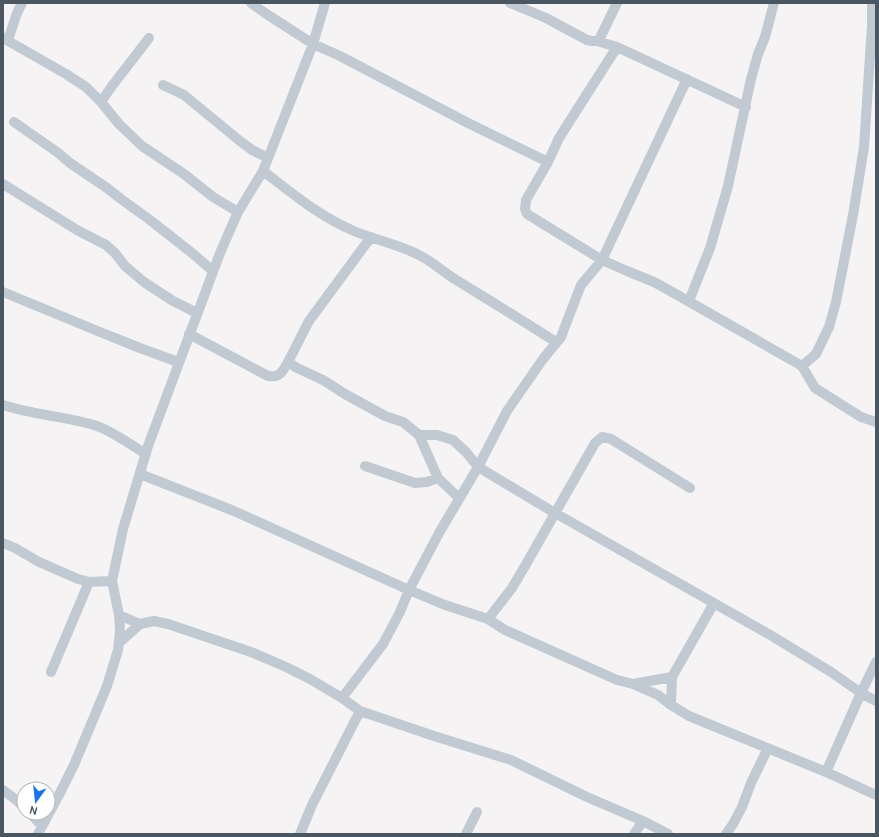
<svg xmlns="http://www.w3.org/2000/svg" width="879" height="837" font-family="Cabin,sans-serif">
  <rect width="100%" height="100%" fill="#f5f3f3"/>
  <g fill="none" stroke-linecap="round" stroke-linejoin="round">
    <!-- street -->
    <path stroke="#c1cad2" stroke-width="10" d="M251,3L265,13L313,44L338,55L468,123L548,162L559,138L617,47
      M510,3L546,18L587,40L592,41H597L617,47L746,107
      M3,38L66,74L86,87L101,102L119,124L142,146L184,174L213,197L238,212
      M8,40L17,13L22,3
      M597,41L600,38L617,3
      M163,85L184,95L240,141L252,150L268,158
      M101,102L112,86L149,38
      M14,122L57,152L70,163L107,188L121,199L150,220L192,253L213,271
      M548,162L526,200L525,209L527,214L602,260L627,271L654,282L665,288L802,366L815,388L861,417L876,422
      M263,171C292,193 320,217 354,231C375,240 397,244 417,254C430,260 441,270 453,278C487,299 522,320 556,342
      M3,184L77,230L106,245L115,253L125,266L144,282L173,301L197,313
      M3,292L100,332L140,348L178,362
      M689,301L710,248L728,186L751,79L758,54L765,37L774,3
      M189,334L268,376C280,378 283,371 288,362L297,368L323,380L345,394L385,416L403,422L419,435L438,478L459,498
      M288,362L309,321L371,237
      M802,366L816,354L829,327L836,302L853,215L864,147L872,25V3
      M3,405C33,415 64,416 94,425C113,431 129,444 146,454
      M419,435H437L453,440L466,452L478,467L555,513L772,636L831,672L861,693L876,701
      M365,466L415,483L427,482L438,478
      M140,474L234,511L409,590L445,605L488,619L505,630L617,680L633,684L658,695L671,705L689,716L826,772L876,795
      M3,543L15,548L39,562L78,579L89,582L112,581
      M119,615L140,624
      M488,619L512,588L525,566L595,443L602,437L611,439L690,488
      M119,643L140,624L154,621L168,624L251,652L286,667L310,679L342,698L360,711L434,736L511,760L587,797L643,821L668,834
      M51,672L89,582
      M633,684L672,677
      M342,698L383,644L400,612L409,590L439,533L478,467L507,411L543,359L561,337L581,285L602,260L687,79
      M671,705L672,677L714,603
      M826,772L861,693L876,662
      M3,790L15,799L24,807
      M30,813L42,826
      M38,834L59,795L74,765L107,686L118,650L120,631L119,615L112,581L123,529L148,446L220,253L238,212L263,171L313,44L325,3
      M300,834L312,805L360,711
      M466,834L477,812
      M634,834L643,821
      M726,834L733,824L742,807L751,783L768,748"/>
  </g>
  <!-- border -->
  <rect width="879" height="837" fill="none" stroke="#4a5661" stroke-width="8"/>
  <!-- north arrow -->
  <g transform="translate(36 801) rotate(195)"><circle r="19" fill="#ffffff" stroke="#b7bbc0"/>
  <path d="M0-3L7 15L0 10L-7 15Z" fill="#1a73e8"/>
  <text y="-6" font-size="11" font-weight="bold" text-anchor="middle" fill="#4a5661">N</text>
  </g>
</svg>
